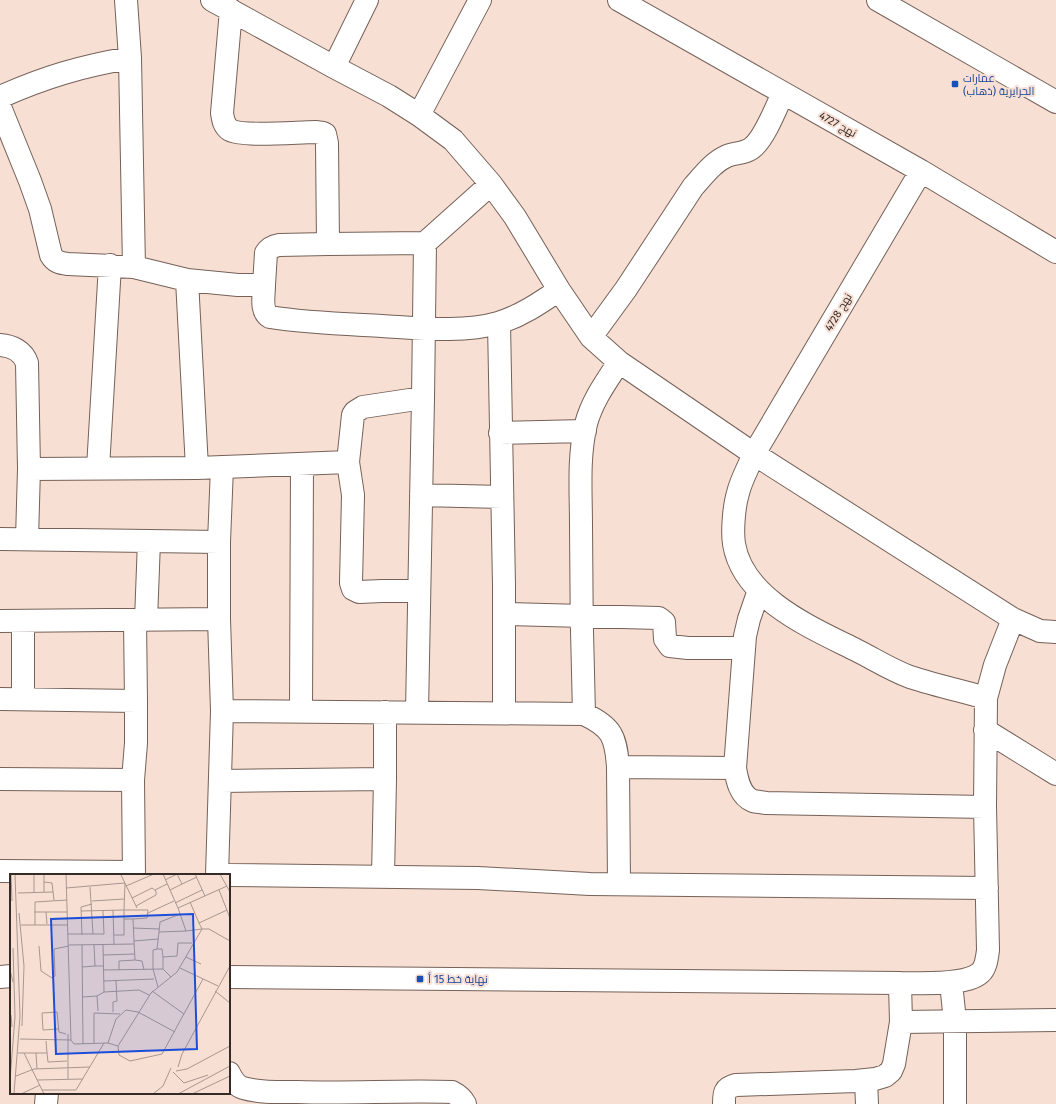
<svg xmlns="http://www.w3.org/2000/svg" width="1056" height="1104" font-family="'Fira Sans',Cairo,sans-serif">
  <rect width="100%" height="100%" fill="#f7dfd4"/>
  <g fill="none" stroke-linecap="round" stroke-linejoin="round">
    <defs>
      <path id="street" d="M212,0L334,67L389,96L419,115L453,140L491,184L515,217L559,290L591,337L619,362L754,454L1013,619L995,665L986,698L985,807L988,950C987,958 986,968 980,973C965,986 919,983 900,983L229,977
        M619,0L921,171L1056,252
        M231,10L222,113C223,120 224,126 230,130C242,137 298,132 315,132L323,133L325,134L327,143L328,244L425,243L491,184
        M130,58L134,267L187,280L238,285H264L266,253C269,248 273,246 279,245L328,244
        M334,67L367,0
        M0,97C45,77 82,66 130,58L126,0
        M0,107L30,181L40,209L51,255C55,262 60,263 68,264L134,267
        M419,115L480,0
        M921,171L754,454C749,466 741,480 738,493C734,506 732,531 734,544C743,599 812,628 856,650C874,659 891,670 910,677C935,685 961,691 986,698
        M187,280L197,468L348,462L353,415L355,412L363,407L423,398
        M264,285C264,296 260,311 270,317C307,323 345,324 382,326C418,328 464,333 498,323C521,316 540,303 559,290
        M499,323L504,585V713
        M591,337L626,289L693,187C703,176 713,162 727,156C735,153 747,153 753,147C765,137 776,108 783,93
        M0,345C12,346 23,351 27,363L29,469
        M500,433L585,431
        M348,462L353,495L351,583L353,589L359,592L382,591H419
        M98,468L110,265
        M421,495L502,497
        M0,539L149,541L146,620
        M27,539L29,469L197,468
        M149,541L219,542
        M759,590L749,619L745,636L735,768C737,780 740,796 753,801C757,802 762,802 766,803L985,807
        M504,614L659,618L664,622L665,639L670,646L688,648H744
        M1013,619L1040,631L1056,632
        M135,620L136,701
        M0,621L219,619
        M23,622V699
        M0,699L136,701V743L133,780L134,875
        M222,711L584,714C612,727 616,737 618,767L735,768
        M301,711L302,465
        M417,712L423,398L425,243
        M584,714C582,651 581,589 581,526C581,493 578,457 586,424C592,401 606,382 619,362
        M985,730L1056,774
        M618,767L619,884
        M0,779L133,780
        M221,781L385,779V712
        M0,871L134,872
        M217,875L222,711L219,619V542L222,467
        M229,875L478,878L590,884L987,888
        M383,876L385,779
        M0,977L11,976
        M900,983L901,1022L1056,1020
        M951,983L955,1021V1104
        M229,1073C232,1079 236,1086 243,1088C260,1093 280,1092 298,1092C349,1094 400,1090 452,1092C458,1095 462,1098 465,1104
        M866,1080L867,1104
        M46,1104L47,1093
        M724,1104C724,1093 724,1088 736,1085L856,1081L875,1079L885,1076L891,1071L894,1064L901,1022"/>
      <path id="secondary" d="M878,0L1056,102"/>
    </defs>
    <!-- street casing -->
    <use href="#street" stroke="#756158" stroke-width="24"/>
    <!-- secondary casing -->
    <use href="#secondary" stroke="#756158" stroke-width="24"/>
    <!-- street -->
    <use href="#street" stroke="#fff" stroke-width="22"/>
    <!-- secondary -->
    <use href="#secondary" stroke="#fff" stroke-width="22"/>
  </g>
  <!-- markers -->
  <g fill="#1a4fb4" stroke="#f7dfd4" stroke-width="1.5">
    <rect x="951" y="80" width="8" height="8" rx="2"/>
    <rect x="416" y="975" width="8" height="8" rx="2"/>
  </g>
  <g text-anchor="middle" stroke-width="4" stroke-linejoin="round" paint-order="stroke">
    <!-- transit labels -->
    <g font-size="11" fill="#164399" stroke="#f7dfd4" text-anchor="start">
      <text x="963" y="82">عمارات<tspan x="963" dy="13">الحرايرية (ذهاب)</tspan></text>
      <text x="428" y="983">نهاية خط 15 أ</text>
    </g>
    <!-- street labels -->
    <g font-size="11" fill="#342b27" stroke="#f7dfd4">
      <text transform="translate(838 124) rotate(29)" y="4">نهج 4727</text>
      <text transform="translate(838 312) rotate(-59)" y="4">نهج 4728</text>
    </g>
  </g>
  <!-- overview -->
  <g transform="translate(10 874)">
    <rect width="220" height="220" fill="#f7dfd4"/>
    <path fill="none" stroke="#a9978f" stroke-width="1" d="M1,0L2,27M24,0V19M34,0V18M56,0L61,166L64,170L98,169L108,172L141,119L167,98L192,55H199L220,67M153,0L168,34L217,12M185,0L195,22M210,0L220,18M111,1L127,34M155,6L167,0M34,8L42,9L44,26M172,10L187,3M116,12L144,0M80,13L83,60M56,14L115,9L114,36H138L137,44L123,45M145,16L157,10M160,16L172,10L167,0M209,16L220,44M8,19L43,18M122,24L142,14L146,17V21L126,32M82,27L114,25M180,28L189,49M165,29L192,16M168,34L176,57L192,55L189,49L217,36M103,36L104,70M71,37L114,36V61H104M24,38H57M36,38L37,50M9,39L14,92L12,152M138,39L164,27M114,45H123L124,67M11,51H58M25,51V28L57,26M123,54L149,55M149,58L150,48L170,40M58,60H94L93,37M72,61L71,33L82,30M59,71L124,70M72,71L73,170M84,71L85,92H93M29,72L31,97L42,104L45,102L44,75L59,72M147,75L143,76V95L148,113M93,81L125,80M153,83L152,75H147L149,58L176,57M176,83L191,90M72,93L85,92M170,94L208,112M0,96L3,108M93,96L153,95M109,96V87L125,86M134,96L132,87L125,86L124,67L148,65M161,103L153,95V83L167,82L168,69H182M94,107L144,105M142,117L174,140M205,117L220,129M94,118L129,116L139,121M72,123L87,122M88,137L87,122L94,118L93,71M103,138V128L107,127L106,107M1,141L2,153M48,155L33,156L32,139L47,138L49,158L56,160M58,160V205M10,165L61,166M36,167L37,179M84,169V139L110,140M98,169L106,145L116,136L128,138L165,158M108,172L109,181L120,187L152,180L193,105M8,179H37L38,188L57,187M14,179L34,220M26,179L27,195M168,193L172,180L220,92M166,197L177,195L220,172M163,198L174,209L198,201M6,202L24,195L80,193M0,206L5,143L3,74M27,206L73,205M32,216H66L94,169M4,220L10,142L5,0M11,220L30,211M143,220L153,212L161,194M168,220L220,192M182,220L220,202"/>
    <path fill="#1d4ed8" fill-opacity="0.15" stroke="#1d4ed8" stroke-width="2" d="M183,40L187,175L46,180L41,45Z"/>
    <rect width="220" height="220" fill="none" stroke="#342b27" stroke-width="2"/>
  </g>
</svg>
